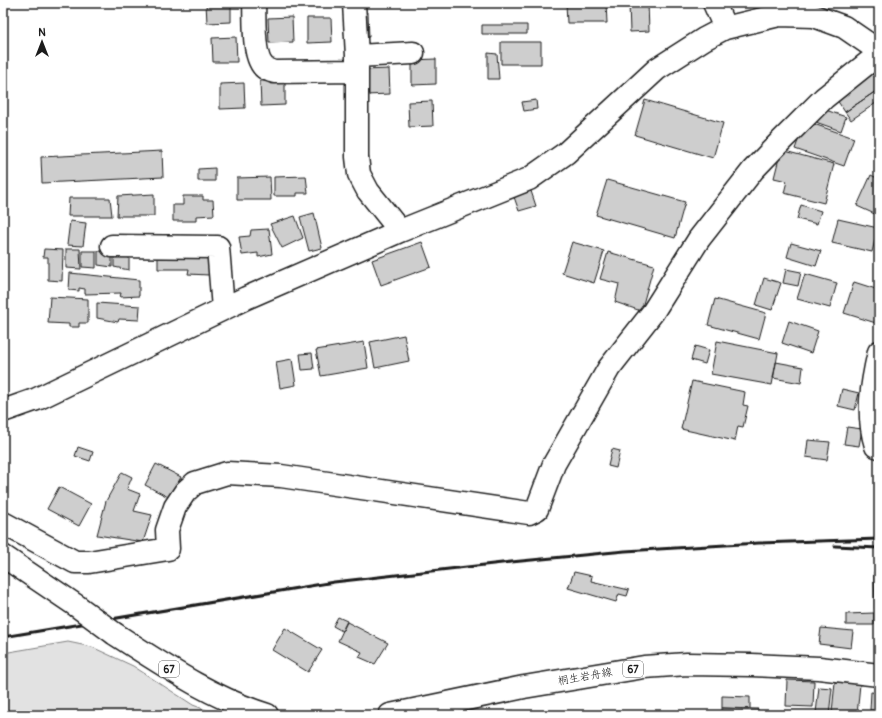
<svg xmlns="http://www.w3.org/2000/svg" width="882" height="718" font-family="Pangolin,'Klee One',sans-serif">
  <rect width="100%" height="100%" fill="#fff"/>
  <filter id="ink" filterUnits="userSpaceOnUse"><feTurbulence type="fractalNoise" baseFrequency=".025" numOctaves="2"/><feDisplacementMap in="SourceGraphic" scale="8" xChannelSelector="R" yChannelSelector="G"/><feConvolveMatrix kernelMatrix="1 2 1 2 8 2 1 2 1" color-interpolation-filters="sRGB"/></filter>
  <g filter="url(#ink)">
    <!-- green -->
    <path fill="#e2e2e2" stroke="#7f7f7f" d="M68,642L92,647L133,666L193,705L219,715H3V653Z"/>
    <!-- building -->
    <path fill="#cecece" stroke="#1c1c1c" d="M206,3H231V22L207,23Z
      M566,3H606L607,23H567Z
      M629,3H648L649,31L630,32Z
      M656,3H666L658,7Z
      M368,13L369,37H363L362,14Z
      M292,17L293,42L269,43L268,18Z
      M307,18H331L332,42L307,43Z
      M482,25H527V34H482Z
      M236,37L237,62H213L212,38Z
      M501,42H541V64H501Z
      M488,53L497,54L499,79H488Z
      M436,59V84L412,85V60Z
      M389,69L390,94L366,95L365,70Z
      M869,69L879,83V89L845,112L833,94Z
      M285,80V105L261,106L260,81Z
      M244,83L245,108L220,109V84Z
      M879,89V101L851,120L845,112Z
      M536,100L537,109L524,111L522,102Z
      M645,100L723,123L713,158L635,135Z
      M432,101L433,126L409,127L408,102Z
      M817,107L846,117L841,131L813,121Z
      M805,121L854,138L844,166L795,149Z
      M781,150L834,164L824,203L784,193L787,181L774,178Z
      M162,151L163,177L42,183L41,157Z
      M215,168V181H198V169Z
      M871,175L879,179V216L857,206Z
      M306,176L308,193H297V196H274V177Z
      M270,177L271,200H237V178Z
      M607,180L685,202L675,238L596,215Z
      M531,191L536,206L519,211L514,197Z
      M154,194V216H117L118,196Z
      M183,196H203V200H213L214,215L196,216V221H173V205H183Z
      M69,198H110L112,216H68Z
      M801,205L821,211L817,224L797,219Z
      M314,213L322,248L309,251L300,217Z
      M295,216L303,238L282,248L270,224Z
      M838,219L878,228L872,252L832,243Z
      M70,221L86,223L83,246L67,245Z
      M269,229L272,254L258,257V253L242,255L239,237L250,236L251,230Z
      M422,242L431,267L381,285L372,260Z
      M572,242L604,251L594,283L562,273Z
      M791,243L821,251L816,266L787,257Z
      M44,249L63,250L62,281L48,280V257H43Z
      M66,249H80L81,269L66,268Z
      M879,249V260L875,259Z
      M82,251H96V268L82,267Z
      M98,251H112V267L98,265Z
      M114,251L129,253V270L114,267Z
      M158,251L209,252V275L188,274L189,269H158Z
      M608,252L654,265L641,311L615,302L619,284L600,279Z
      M786,269L801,272L798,286L783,283Z
      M70,273L139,280V296L120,297L121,293L85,294V289L79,288V291L69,290Z
      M805,274L837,283L830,308L797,299Z
      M764,278L781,283L772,310L756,305Z
      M854,282L879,290V324L844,313Z
      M50,297L88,299V323H79V327H69V324L48,323Z
      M715,299L766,313L759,339L708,325Z
      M97,303L140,306L139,320L119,319L118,322L97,318Z
      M789,321L818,331L811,353L782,343Z
      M404,335L409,361L375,368L370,342Z
      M717,341L778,353L772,385L711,374Z
      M364,342L368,368L321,376L316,350Z
      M695,346L709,350L705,364L691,360Z
      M312,353L314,369L302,370L300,354Z
      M292,359L296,385L280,388L276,362Z
      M776,362L803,367L801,383L773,378Z
      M692,381L745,392L743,405L748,406L743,427L738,426L735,441L681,429Z
      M842,389L859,393L855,410L838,406Z
      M847,427L862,429L859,446L844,444Z
      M808,440L830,442L827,460L806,457Z
      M78,447L93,452L90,461L75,456Z
      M612,449L620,451L616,468L608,466Z
      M156,464L181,477L170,498L145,485Z
      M122,472L132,477L127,489L140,494L134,511L152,515L143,542L97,535L106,501Z
      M59,487L91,504L79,526L47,509Z
      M574,572L592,576L591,581L629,590L627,596L619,594L616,602L568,588Z
      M874,572H879V609H875Z
      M874,613V625H846V614Z
      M338,617L347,621L342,631L333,626Z
      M347,622L388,643L375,664L359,657L362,652L338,641Z
      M285,628L322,650L308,672L272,650Z
      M821,628L853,631L851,648L819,644Z
      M787,680L814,681L813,707L786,706Z
      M835,682L860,684L857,715L832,712Z
      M819,687L832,688L829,715L816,713Z
      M871,692L879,693V711L870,710Z
      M722,696L750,697V709L722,708Z
      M722,708L758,709V715H722Z"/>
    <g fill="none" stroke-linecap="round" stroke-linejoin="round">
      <defs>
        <path id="minor" d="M254,3C255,18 252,58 265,68C267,70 272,71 274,72L356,71
          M354,3L357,56V157L359,174L368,191L400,231
          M714,3L725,28
          M357,56L413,53
          M112,246L218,247L223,309
          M879,352C872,383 866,414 876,446L879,447
          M3,411L37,399L246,298L400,231L529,179L566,153L657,69L704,39L725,28L779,15L814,16L844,27L879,51
          M3,523L75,562H89L168,549L167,530L175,507L185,492L195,483L227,473L281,476L529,513L537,509L554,464L609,368L653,312L699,239L753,170L778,144L824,98L879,54"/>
        <path id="major" d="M3,556L77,606
          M115,634C165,666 210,697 267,715
          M390,715L524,687L644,667L687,664L752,665L819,668L879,675"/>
      </defs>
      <!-- minor casing -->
      <use href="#minor" stroke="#1c1c1c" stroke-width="25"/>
      <!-- major casing -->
      <use href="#major" stroke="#1c1c1c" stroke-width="25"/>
      <!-- minor -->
      <use href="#minor" stroke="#fff" stroke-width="22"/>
      <!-- major -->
      <use href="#major" stroke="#fff" stroke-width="22"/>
      <!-- rail -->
      <path stroke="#1c1c1c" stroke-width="3" d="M835,546L879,548
        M3,637L334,582L511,562L625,551L759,543L879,539"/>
      <defs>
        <path id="major-bridge" d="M77,606L115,634"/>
      </defs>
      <!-- major-bridge casing -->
      <use href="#major-bridge" stroke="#1c1c1c" stroke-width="25" stroke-linecap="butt"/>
      <!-- major-bridge -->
      <use href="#major-bridge" stroke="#fff" stroke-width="22"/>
    </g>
  </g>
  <g text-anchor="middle" stroke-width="3.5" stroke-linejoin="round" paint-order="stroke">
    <!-- shield labels -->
    <g fill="#fff" stroke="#606060" stroke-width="1">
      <rect x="159" y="661" width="20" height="16" rx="3"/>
      <rect x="623" y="661" width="20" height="16" rx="3"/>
    </g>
    <g font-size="10" font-weight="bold" fill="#1c1c1c">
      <text x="169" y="673">67</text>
      <text x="633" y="673">67</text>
    </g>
    <!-- street labels -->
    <g font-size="11" fill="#1c1c1c" stroke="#fff">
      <text transform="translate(585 676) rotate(-10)" y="4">桐生岩舟線</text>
    </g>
  </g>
  <!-- margin -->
  <rect width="882" height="718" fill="none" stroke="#fff" stroke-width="16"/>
  <rect x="8" y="8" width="866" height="702" fill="none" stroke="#1c1c1c" stroke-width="1.5" filter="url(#ink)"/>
  <!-- north arrow -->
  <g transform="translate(42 42)" stroke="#ffffff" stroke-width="3" paint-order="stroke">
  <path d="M0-3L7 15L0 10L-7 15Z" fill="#1c1c1c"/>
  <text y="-6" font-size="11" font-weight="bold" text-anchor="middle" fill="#1c1c1c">N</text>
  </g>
</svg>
